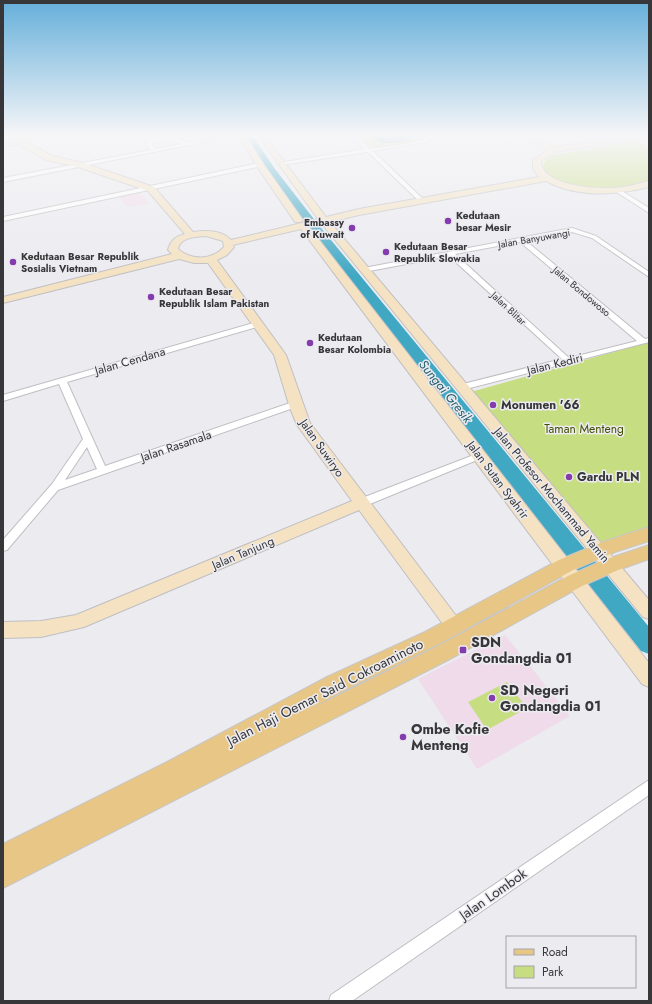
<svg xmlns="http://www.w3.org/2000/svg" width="652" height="1004" font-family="Jost,sans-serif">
  <rect width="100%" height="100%" fill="#ebebf0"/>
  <!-- commercial -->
  <path fill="#f0dbea" d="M3,135H107L87,139L94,144L75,149L44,135L3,145Z"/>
  <!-- education -->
  <path fill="#efdbea" d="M140,192L150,204L127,207L119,197Z
    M505,635L570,716L477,769L418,679Z"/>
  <!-- green -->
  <path fill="#c7dd82" d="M355,135H368L381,142L400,141L416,135H430C422,143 378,151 367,145C363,144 359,138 355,135Z
    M635,141L649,148V183C637,185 625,188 612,189C594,192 553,185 543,168L544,162L553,155Z
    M649,342V530L600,548L467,393Z
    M507,682L527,708L487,730L468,702Z"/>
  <!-- water -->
  <path fill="#41a8c4" stroke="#3e869a" d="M368,135H416C403,144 380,146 368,135Z"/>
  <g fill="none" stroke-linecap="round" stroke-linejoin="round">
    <!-- river -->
    <path fill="#41a8c4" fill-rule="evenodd" d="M243,135H252L275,169L317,223L649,627V654L641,651L309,229L267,173Z"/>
    <defs>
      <path id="street" d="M232,135H239L3,182V178L151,150L146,144L151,139L162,136L174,137L187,143ZM162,139L171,140L181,144L155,149L152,144Z
        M351,135H355L370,149C387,146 405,146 421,140C427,138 430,135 436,135L426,142L373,151L423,199V201H419L368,152L281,165L278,163L365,149Z
        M260,163L263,165L262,166L3,221V217Z
        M617,188L649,208V213L615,191L614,190Z
        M572,228L596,236L649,272V277L592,238L572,232L526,241L645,339L649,338V342L462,390L458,387L459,385L562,359L449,256L364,272L361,270L364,268ZM520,242L637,341L569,358L455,254Z
        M257,322L261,324L260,326L67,382L105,466L293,402H299L300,404L299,406L58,490L7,550L3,551V540L52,484L83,439L59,384L3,401V395ZM87,447L97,469L65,480Z
        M479,453L482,454L484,456L482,458L365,506L361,507L356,503L357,500Z
        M649,780V795L352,1001H329L331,995Z"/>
      <path id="secondary" d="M36,135H47L26,142L52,156L83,163L154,187L193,232C206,230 222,230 231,240L318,219L258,135H264L326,217L359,209L539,177L533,169V160L548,150L525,135H533L554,147L644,135V138H641L555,152L541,161C541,185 593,189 612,188C625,188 637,184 649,181V187C616,195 577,198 546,181L359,215L330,222L649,600V619L643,617L322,224L309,227L649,663V687L642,684L301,229L233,245L234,247L227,255L217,260L286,355L310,423L460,621L463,626L460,631L454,634L448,631L359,510L84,627L41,637L3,638V622L41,621L76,615L352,501L297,425L290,408L274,355L208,263H194L179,259L3,303V297L172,254L168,250C170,241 176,236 185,234L148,191L78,167L46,160L18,144L3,147V143ZM206,236L223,241L224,247C212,260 192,261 178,249C180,237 196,237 206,236Z
        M239,135H245L264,165L303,220L301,222H295L256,165Z"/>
      <path id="primary" d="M649,527V541L615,552L573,570L439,644L343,691L307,711L436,647L568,576L604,560L649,545V559L618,570L582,586L450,659L3,888V844L169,761L327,677L425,632L559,560L603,542Z"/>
    </defs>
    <!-- street casing -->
    <use href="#street" stroke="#bfbfc3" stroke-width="2"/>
    <!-- secondary casing -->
    <use href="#secondary" stroke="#bfbfc3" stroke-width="2"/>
    <!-- primary casing -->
    <use href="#primary" stroke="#c7c7c8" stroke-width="2"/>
    <!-- street -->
    <use href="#street" fill="#fff" fill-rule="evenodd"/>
    <!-- secondary -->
    <use href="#secondary" fill="#f4e2c2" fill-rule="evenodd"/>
    <!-- primary -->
    <use href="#primary" fill="#e8c685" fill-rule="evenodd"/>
  </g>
  <!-- sky -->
  <linearGradient id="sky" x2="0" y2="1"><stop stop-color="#65afda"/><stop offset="0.49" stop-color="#f6f6f8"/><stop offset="1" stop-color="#f6f6f8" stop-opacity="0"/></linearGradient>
  <rect width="652" height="275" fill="url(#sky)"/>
  <!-- markers -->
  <g fill="#843bad" stroke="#ebebf0" stroke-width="1.5">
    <circle cx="448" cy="221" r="4"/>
    <circle cx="352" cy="228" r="4"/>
    <circle cx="386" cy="252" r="4"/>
    <circle cx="13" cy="262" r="4"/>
    <circle cx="151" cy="297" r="4"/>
    <circle cx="310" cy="343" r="4"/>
    <circle cx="493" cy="405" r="4"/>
    <circle cx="569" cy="477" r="4"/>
    <rect x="459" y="646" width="8" height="8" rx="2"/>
    <circle cx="492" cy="698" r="4"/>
    <circle cx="403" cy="737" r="4"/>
  </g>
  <g text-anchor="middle" stroke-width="3" stroke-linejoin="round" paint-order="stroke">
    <!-- far-poi labels -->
    <g font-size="10" font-weight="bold" fill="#373739" stroke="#ebebf0" text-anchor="start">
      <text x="456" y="219">Kedutaan<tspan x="456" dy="12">besar Mesir</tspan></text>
      <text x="344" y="226" text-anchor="end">Embassy<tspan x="344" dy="12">of Kuwait</tspan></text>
      <text x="394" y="250">Kedutaan Besar<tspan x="394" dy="12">Republik Slowakia</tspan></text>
      <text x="21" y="260">Kedutaan Besar Republik<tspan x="21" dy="12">Sosialis Vietnam</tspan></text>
      <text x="159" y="295">Kedutaan Besar<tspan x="159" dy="12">Republik Islam Pakistan</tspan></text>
      <text x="318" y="341">Kedutaan<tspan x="318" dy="12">Besar Kolombia</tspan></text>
    </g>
    <!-- far-street labels -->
    <g font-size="10" fill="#373739" stroke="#ebebf0">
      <text transform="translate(534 238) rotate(-10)" y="4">Jalan Banyuwangi</text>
      <text transform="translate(582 291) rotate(40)" y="4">Jalan Bondowoso</text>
      <text transform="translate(509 308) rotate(43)" y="4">Jalan Blitar</text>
    </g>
    <!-- street labels -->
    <g font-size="12" fill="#373739" stroke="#ebebf0">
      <text transform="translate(130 361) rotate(-16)" y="4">Jalan Cendana</text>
      <text transform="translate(555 364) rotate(-14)" y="4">Jalan Kediri</text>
      <text transform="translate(176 446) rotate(-19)" y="4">Jalan Rasamala</text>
      <text transform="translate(322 448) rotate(55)" y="4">Jalan Suwiryo</text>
      <text transform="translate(498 480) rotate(53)" y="4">Jalan Sutan Syahrir</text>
      <text transform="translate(552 495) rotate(50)" y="4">Jalan Profesor Mochammad Yamin</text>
      <text transform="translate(243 553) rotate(-23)" y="4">Jalan Tanjung</text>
    </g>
    <!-- poi labels -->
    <g font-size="12" font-weight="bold" fill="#373739" stroke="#ebebf0" text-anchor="start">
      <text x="501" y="409">Monumen '66</text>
      <text x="577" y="481">Gardu PLN</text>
    </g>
    <!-- park labels -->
    <g font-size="12" fill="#435004" stroke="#ebebf0">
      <text x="584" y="433">Taman Menteng</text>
    </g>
    <!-- water labels -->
    <g font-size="13" font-style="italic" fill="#275f6e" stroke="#ebebf0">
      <text transform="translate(446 391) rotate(51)" y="5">Sungai Gresik</text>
    </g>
    <!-- near-poi labels -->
    <g font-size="14" font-weight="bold" fill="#373739" stroke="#ebebf0" text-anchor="start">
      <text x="471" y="647">SDN<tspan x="471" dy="16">Gondangdia 01</tspan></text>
      <text x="500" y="695">SD Negeri<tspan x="500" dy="16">Gondangdia 01</tspan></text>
      <text x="411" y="734">Ombe Kofie<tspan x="411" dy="16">Menteng</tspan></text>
    </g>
    <!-- near-street labels -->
    <g font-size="14" fill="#373739" stroke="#ebebf0">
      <text transform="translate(325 692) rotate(-27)" y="5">Jalan Haji Oemar Said Cokroaminoto</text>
      <text transform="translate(493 894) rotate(-35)" y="5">Jalan Lombok</text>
    </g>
  </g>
  <!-- border -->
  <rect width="652" height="1004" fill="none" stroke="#373739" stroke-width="8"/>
  <!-- legend -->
  <rect x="506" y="936" width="130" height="52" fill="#ebebf0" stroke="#a3a3a7"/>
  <rect x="514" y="949" width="20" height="6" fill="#e8c685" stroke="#a3a3a7"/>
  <text x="542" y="956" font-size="12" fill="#373739">Road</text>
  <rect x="514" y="966" width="20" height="12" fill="#c7dd82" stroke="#a3a3a7"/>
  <text x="542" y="976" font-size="12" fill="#373739">Park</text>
</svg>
